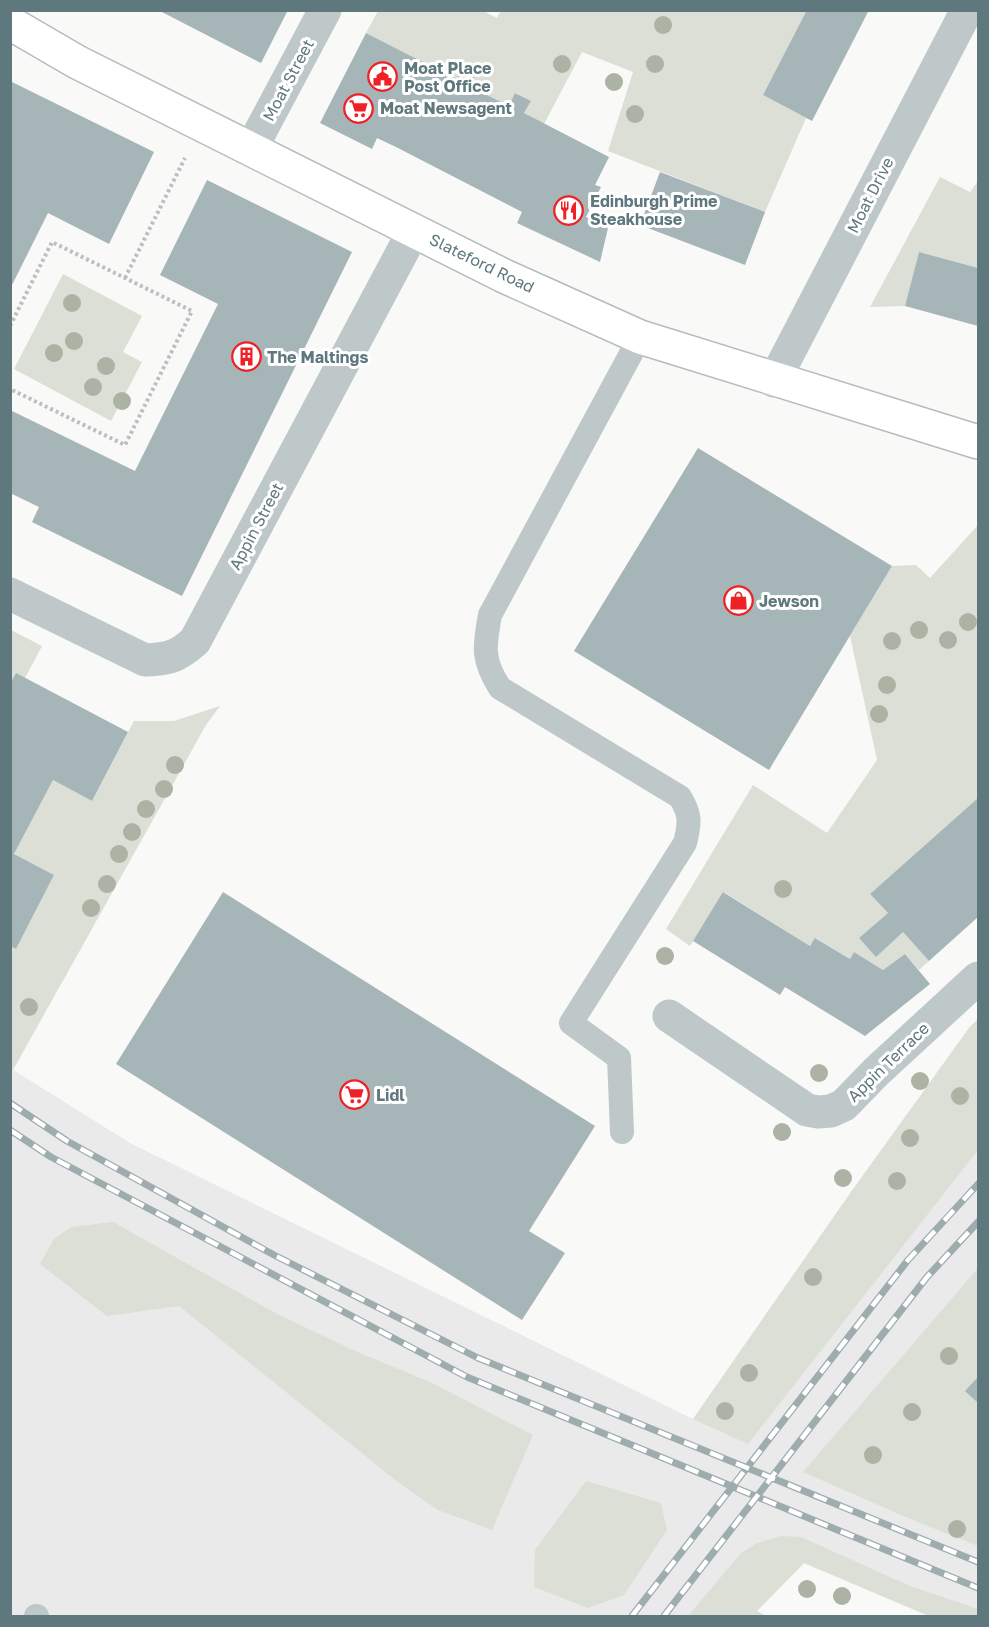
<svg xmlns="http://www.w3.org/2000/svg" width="989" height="1627" font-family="'Golos Text',sans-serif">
  <rect width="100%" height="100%" fill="#f9f9f7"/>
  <!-- built -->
  <path fill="#eaeaea" d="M978,1019V1356L871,1482L978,1511V1616H929L804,1563L752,1616H11L10,1068L130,1143L693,1419L851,1192L969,1028Z"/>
  <!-- green -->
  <path fill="#dbdfd5" d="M501,10L807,11L763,95L806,118L765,212L608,151L633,72L582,52L544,124L524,113L531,101L516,93L509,106L469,86L475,74L463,67L456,79L366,33L378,11H483L497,18Z
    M940,177L970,192L978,181V268L919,252L905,306L870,307Z
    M63,274L142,316L123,352L142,362L111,421L14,369Z
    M978,525V798L870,894L888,913L859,938L876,956L903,932L929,961L919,970L905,954L883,970L854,952L850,959L816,938L810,946L724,892L690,946L666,929L753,785L827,833L877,760L850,636L892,566L916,565L930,578Z
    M11,630L42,646L25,678L11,684Z
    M220,706L206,725L13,1070L10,1068V946L16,949L54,875L14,854L53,780L92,801L134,721H174Z
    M978,1019V1150L748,1444L693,1419L851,1192L969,1028Z
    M113,1222L277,1314L353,1350L432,1383L533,1435L492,1530L438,1510L399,1483L179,1306L107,1316L40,1264L54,1239L71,1227Z
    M978,1268V1377L966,1391L978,1403V1546L908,1518L803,1472Z
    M586,1481L661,1503L667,1530L624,1595L588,1608L534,1587L535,1550Z
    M782,1536L801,1537L910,1586L978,1609V1616H929L804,1563L757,1611L766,1616H688L741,1553L757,1543Z"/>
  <!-- building -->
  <path fill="#a6b5b7" d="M158,10H288L261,63Z
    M807,10H869L812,121L763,95Z
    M366,33L456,79L462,67L476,74L469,86L509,106L515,93L531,101L524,113L609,157L595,185L601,187L586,217L608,228L600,262L517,223L522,212L396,147L377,138L372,149L320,123Z
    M10,81L154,152L109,244L48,213L10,289Z
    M660,172L765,212L745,265L640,225Z
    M207,180L352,252L182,596L32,522L39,507L10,493V410L135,471L218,304L160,275Z
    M919,252L978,268V326L905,306Z
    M698,448L892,566L769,770L574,651Z
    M16,673L128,732L92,801L53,780L14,854L54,875L16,949L10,946V684Z
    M978,798V917L929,961L903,932L876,957L859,938L888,913L870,894Z
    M223,892L595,1126L529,1231L565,1253L522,1320L116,1064Z
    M723,892L810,946L815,938L850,959L854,952L883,970L905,954L930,984L865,1036L785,987L780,995L693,941Z
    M978,1377V1403L965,1391Z"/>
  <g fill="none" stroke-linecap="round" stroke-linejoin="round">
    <defs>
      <path id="primary" d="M10,23L77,62L504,276L640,337L978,442"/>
    </defs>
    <!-- primary casing -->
    <use href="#primary" stroke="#b3bcbe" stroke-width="36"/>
    <!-- path -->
    <path stroke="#bac0c1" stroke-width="4" stroke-dasharray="3 3" stroke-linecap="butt" d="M125,278L185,158
      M10,326L52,242L192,311L125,445L10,389"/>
    <!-- service -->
    <path stroke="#bfc8c9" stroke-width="24" d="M622,1132L619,1058L571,1023L685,843C690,823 691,815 680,797L500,688C482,660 484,647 490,615L640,337
      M36,1616H37"/>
    <!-- minor -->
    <path stroke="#bfc8c9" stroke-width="33" d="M251,149L325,10
      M774,381L967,10
      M10,594L145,660C169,659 177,657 195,641L414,230
      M669,1016L807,1110L818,1112L831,1111L844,1105L876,1072L978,978"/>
    <!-- primary -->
    <use href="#primary" stroke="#fff" stroke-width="33"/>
    <defs>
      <path id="rail" d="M10,1103L67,1141L274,1255L478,1358L978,1562
        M10,1130L51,1157L467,1377L978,1588
        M632,1616L908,1260L978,1184
        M664,1616L927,1277L978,1222"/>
    </defs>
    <!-- rail casing -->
    <use href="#rail" stroke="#9facae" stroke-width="7"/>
    <!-- rail -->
    <use href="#rail" stroke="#fff" stroke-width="4.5" stroke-dasharray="14" stroke-linecap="butt"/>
  </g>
  <!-- trees -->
  <g fill="#acb3a4">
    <circle cx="663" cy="25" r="9"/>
    <circle cx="562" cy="64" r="9"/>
    <circle cx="655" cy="64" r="9"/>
    <circle cx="614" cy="82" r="9"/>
    <circle cx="635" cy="114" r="9"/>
    <circle cx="72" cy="303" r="9"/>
    <circle cx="74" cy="341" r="9"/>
    <circle cx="54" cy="353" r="9"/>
    <circle cx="106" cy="366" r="9"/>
    <circle cx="93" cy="387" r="9"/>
    <circle cx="122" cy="401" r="9"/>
    <circle cx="968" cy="622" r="9"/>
    <circle cx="919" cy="630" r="9"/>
    <circle cx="948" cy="640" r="9"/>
    <circle cx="892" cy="641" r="9"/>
    <circle cx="887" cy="685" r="9"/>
    <circle cx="879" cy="714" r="9"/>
    <circle cx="175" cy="765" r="9"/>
    <circle cx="164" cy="789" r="9"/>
    <circle cx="146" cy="809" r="9"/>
    <circle cx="132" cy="832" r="9"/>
    <circle cx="119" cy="854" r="9"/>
    <circle cx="107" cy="884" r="9"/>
    <circle cx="783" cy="889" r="9"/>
    <circle cx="91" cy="908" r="9"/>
    <circle cx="665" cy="956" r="9"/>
    <circle cx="29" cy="1007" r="9"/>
    <circle cx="819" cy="1073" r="9"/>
    <circle cx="920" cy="1081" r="9"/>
    <circle cx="960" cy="1096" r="9"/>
    <circle cx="782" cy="1132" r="9"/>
    <circle cx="910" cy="1138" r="9"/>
    <circle cx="843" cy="1178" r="9"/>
    <circle cx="897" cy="1181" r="9"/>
    <circle cx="813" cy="1277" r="9"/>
    <circle cx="949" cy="1356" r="9"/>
    <circle cx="749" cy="1373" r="9"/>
    <circle cx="725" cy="1411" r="9"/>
    <circle cx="912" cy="1412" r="9"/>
    <circle cx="873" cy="1455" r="9"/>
    <circle cx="957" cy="1529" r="9"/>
    <circle cx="807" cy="1589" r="9"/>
    <circle cx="842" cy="1596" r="9"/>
  </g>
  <!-- icons -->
  <defs>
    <symbol id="civic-ring" viewBox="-11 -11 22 22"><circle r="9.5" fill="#fff" stroke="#f02027" stroke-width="1.5"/><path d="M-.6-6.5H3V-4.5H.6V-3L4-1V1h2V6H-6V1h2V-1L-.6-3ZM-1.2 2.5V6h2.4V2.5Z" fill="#f02027"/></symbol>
    <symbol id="supermarket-ring" viewBox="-11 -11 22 22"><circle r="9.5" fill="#fff" stroke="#f02027" stroke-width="1.5"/><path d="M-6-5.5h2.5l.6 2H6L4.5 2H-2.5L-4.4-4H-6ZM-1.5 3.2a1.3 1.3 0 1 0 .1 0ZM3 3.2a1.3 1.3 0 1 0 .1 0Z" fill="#f02027"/></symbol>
    <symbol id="restaurant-ring" viewBox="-11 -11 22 22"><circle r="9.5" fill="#fff" stroke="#f02027" stroke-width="1.5"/><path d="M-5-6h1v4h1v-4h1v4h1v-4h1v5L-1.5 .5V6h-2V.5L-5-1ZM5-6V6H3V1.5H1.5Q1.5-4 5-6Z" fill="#f02027"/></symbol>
    <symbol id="building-ring" viewBox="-11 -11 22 22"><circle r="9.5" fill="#fff" stroke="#f02027" stroke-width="1.5"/><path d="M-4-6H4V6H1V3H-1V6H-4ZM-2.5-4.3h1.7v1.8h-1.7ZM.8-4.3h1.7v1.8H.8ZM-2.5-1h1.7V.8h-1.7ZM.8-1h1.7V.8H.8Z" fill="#f02027"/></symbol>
    <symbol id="shop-ring" viewBox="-11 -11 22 22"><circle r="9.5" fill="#fff" stroke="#f02027" stroke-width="1.5"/><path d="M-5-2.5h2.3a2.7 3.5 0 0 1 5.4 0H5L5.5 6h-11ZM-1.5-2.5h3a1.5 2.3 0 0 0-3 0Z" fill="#f02027"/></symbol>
  </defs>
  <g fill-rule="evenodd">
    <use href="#civic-ring" x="366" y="60" width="33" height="33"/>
    <use href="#supermarket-ring" x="342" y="92" width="33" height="33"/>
    <use href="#restaurant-ring" x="552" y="194" width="33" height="33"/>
    <use href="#building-ring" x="230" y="340" width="33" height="33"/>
    <use href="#shop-ring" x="722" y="584" width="33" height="33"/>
    <use href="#supermarket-ring" x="338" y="1078" width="33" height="33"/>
  </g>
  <g text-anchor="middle" stroke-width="6" stroke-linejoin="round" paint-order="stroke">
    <!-- poi labels -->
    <g font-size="16" font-weight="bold" fill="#5e787e" stroke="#fff" text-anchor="start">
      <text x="404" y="74">Moat Place<tspan x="404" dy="18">Post Office</tspan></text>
      <text x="380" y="114">Moat Newsagent</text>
      <text x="590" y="207">Edinburgh Prime<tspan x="590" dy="18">Steakhouse</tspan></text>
      <text x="267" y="363">The Maltings</text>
      <text x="759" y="607">Jewson</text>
      <text x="376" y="1101">Lidl</text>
    </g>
    <!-- street labels -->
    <g font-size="16" fill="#5e787e" stroke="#fff">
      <text transform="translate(288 80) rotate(-62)" y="6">Moat Street</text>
      <text transform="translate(870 195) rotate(-63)" y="6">Moat Drive</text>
      <text transform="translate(482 263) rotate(26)" y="6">Slateford Road</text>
      <text transform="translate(256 526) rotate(-62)" y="6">Appin Street</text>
      <text transform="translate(888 1062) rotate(-44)" y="6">Appin Terrace</text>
    </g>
  </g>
  <!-- border -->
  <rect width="989" height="1627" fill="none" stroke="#5e787e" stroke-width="24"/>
</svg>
